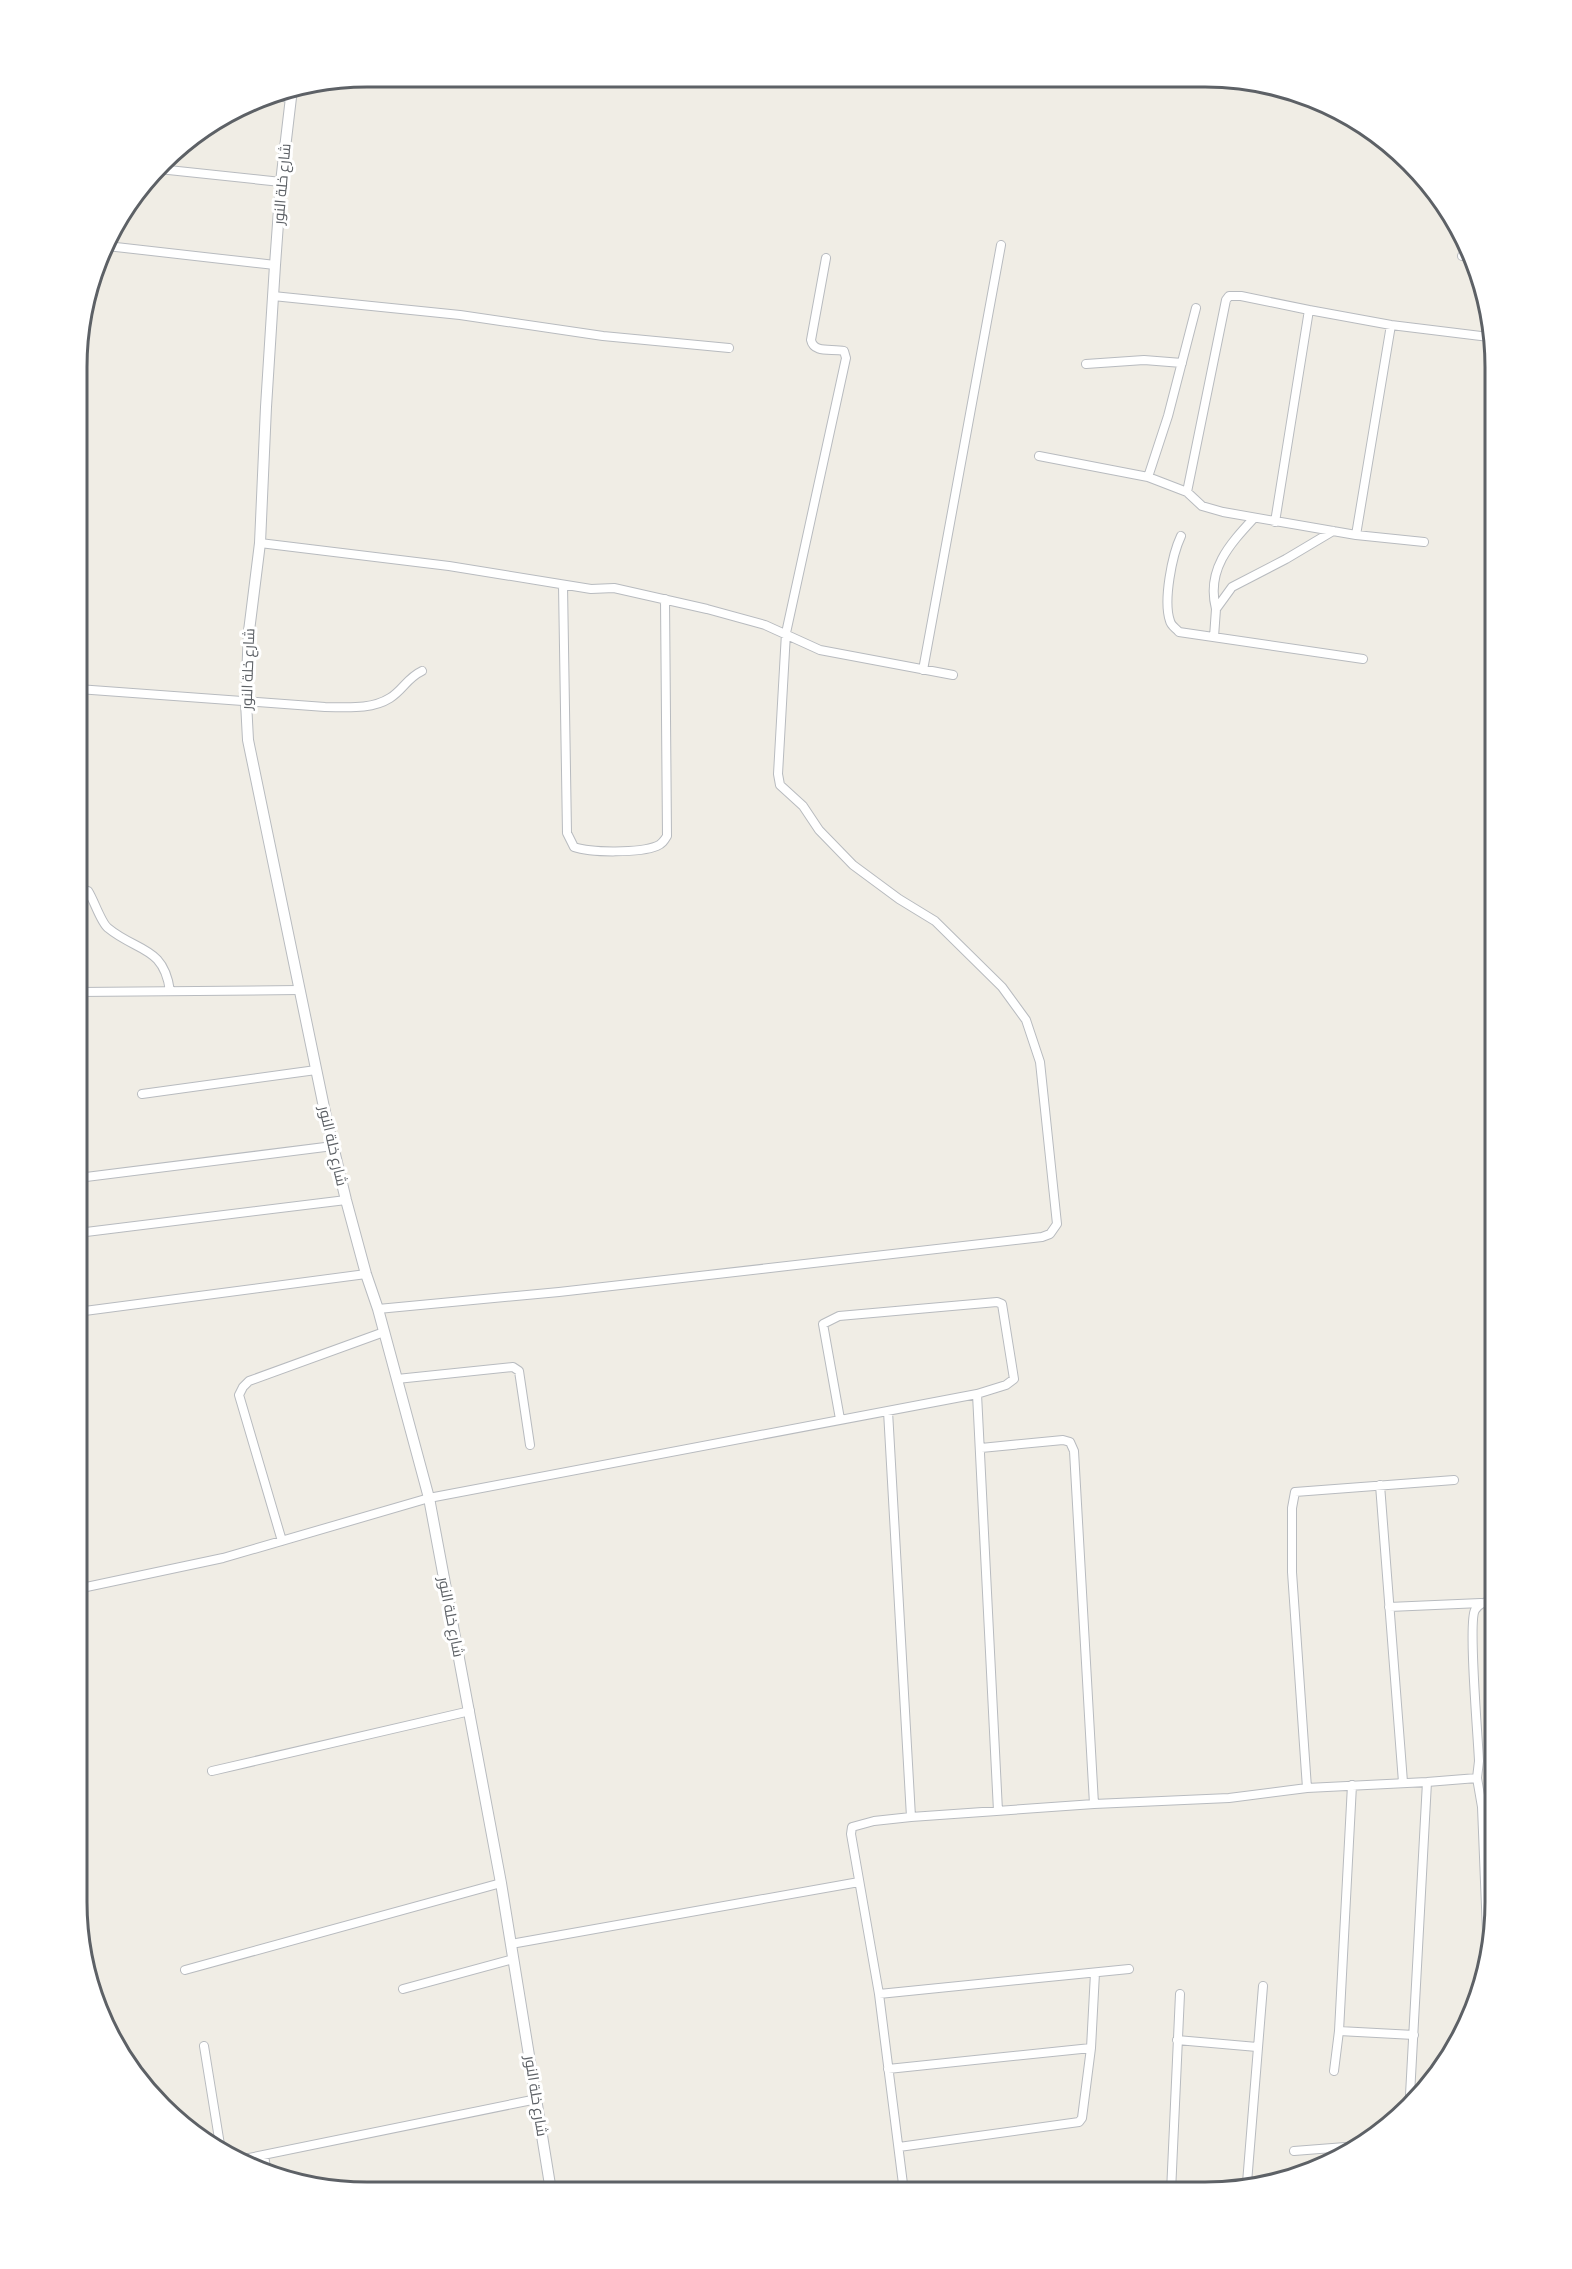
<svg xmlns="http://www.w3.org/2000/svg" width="1572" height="2269" font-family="Commissioner,Cairo,sans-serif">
  <rect width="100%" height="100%" fill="#f0ede5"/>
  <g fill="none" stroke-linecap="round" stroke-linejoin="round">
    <defs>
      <path id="minor" d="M267,95L291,98
        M159,169L281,182
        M107,246L275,265
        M1462,256H1470
        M273,296L460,315L603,336L729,348
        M1086,364L1144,360L1182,363
        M1039,456L1148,477L1187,492L1202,506L1223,512L1356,535L1424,542
        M1148,477L1168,416L1196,308
        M1187,492L1226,300L1229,296H1241L1309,310
        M1275,522L1309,310L1391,325L1489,337
        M1356,535L1391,325
        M1181,536C1172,555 1163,601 1170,621C1171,626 1176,628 1179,632L1363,659
        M260,543L449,566L591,589L614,588L707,609L765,625L820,650L953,675
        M563,585L567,833L574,847C591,853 640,853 657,846C662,844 664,841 667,836L665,599
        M1216,609C1206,570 1229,545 1254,518
        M1214,637L1216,609L1232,587L1286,559L1333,531
        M923,670L1001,245
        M78,689L325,707C346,707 371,710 390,698C403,690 407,678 422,671
        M78,888L88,891C94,900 101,923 108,928C137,952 164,946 170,991
        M78,992L299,990
        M142,1094L316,1070
        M78,1178L333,1146
        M78,1233L346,1200
        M378,1309L559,1292L1042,1237L1050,1234L1057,1224L1040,1062L1026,1020L1002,987L935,921L899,899L853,865L819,830L803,806L780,785L778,774L786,633L846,358L844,351C832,348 814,354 811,340L826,258
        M77,1312L366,1274
        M397,1379L513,1367L519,1371L530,1445
        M977,1394L998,1811
        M888,1411L911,1817
        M981,1448L1063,1440L1070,1442L1074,1451L1094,1804
        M1380,1485L1403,1782
        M282,1541L239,1395L243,1387L249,1381L384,1332
        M77,1589L223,1558L429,1498L977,1394L1006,1385L1014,1379L1002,1304L997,1302L839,1316L823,1324L840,1419
        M1389,1607L1481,1603
        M212,1771L470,1711
        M1477,1778L1482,1807L1488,1957
        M1307,1788L1292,1572V1508L1295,1492L1454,1480
        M1484,1840H1495
        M511,1944L859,1882
        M185,1970L501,1883
        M403,1989L513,1959
        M879,1994L1129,1969
        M1339,2031L1414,2035
        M1177,2040L1257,2047
        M204,2046L221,2151
        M888,2069L1091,2048
        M1334,2071L1339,2031L1352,1785
        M1410,2095L1427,1782
        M899,2147L1079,2122L1082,2118L1091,2048L1095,1973
        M1294,2151L1358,2146
        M264,2155L267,2174
        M239,2160L537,2099
        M1247,2183L1263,1986
        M904,2192L879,1994L851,1834L852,1827L874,1821L911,1817L1094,1804L1229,1798L1307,1788L1427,1782L1477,1778L1479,1761C1478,1738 1468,1622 1475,1610C1480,1602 1487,1602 1495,1600
        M1171,2192L1180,1994"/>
      <path id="tertiary" d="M292,89L281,182L275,265L266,407L260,543L249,631L246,702L248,740L326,1117L346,1200L366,1274L378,1309L429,1498L501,1883L551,2191"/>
    </defs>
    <!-- minor casing -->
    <use href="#minor" stroke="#b8bbbf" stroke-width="10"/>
    <!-- tertiary casing -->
    <use href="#tertiary" stroke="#b8bbbf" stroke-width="12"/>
    <!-- minor -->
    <use href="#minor" stroke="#fff" stroke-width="8"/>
    <!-- tertiary -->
    <use href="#tertiary" stroke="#fff" stroke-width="10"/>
  </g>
  <g text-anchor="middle" stroke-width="6" stroke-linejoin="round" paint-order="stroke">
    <!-- street labels -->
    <g font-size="15" fill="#5d6166" stroke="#fff">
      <text transform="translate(282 184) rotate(-85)" y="5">شارع خلة النور</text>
      <text transform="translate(248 669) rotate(-88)" y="5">شارع خلة النور</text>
      <text transform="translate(333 1146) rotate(77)" y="5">شارع خلة النور</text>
      <text transform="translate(451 1617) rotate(79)" y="5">شارع خلة النور</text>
      <text transform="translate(536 2096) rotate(81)" y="5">شارع خلة النور</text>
    </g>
  </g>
  <!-- crop -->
  <path d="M0 0H1572V2269H0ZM367 87H1205A280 280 0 0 1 1485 367V1902A280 280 0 0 1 1205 2182H367A280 280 0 0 1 87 1902V367A280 280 0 0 1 367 87Z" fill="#fff" fill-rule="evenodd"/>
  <path fill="none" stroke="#5d6166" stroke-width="3" d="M367 87H1205A280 280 0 0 1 1485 367V1902A280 280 0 0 1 1205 2182H367A280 280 0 0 1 87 1902V367A280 280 0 0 1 367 87Z"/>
</svg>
